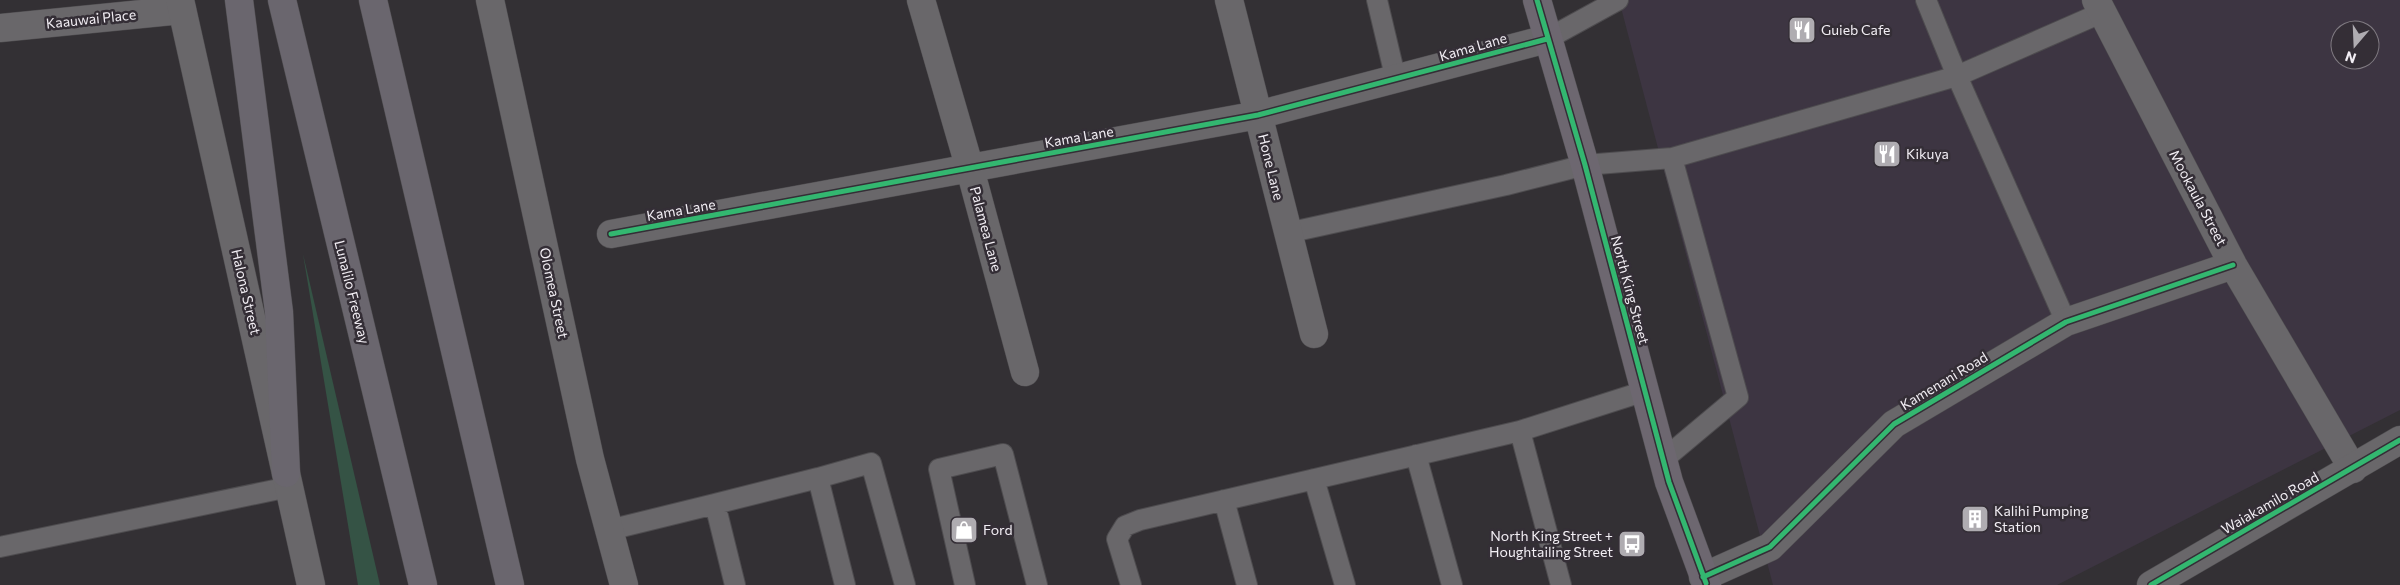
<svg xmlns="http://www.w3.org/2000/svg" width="2400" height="585" font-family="Commissioner,sans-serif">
  <rect width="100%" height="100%" fill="#333034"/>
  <!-- built -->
  <path fill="#3d3542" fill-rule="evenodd" d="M1619,0H2400V410L2057,585H1773ZM2340,30H2370V60H2340Z"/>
  <!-- green -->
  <path fill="#355345" d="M303,254L380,585H358Z"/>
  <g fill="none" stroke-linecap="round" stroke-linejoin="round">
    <defs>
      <path id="service" d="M1377,0L1396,80
        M1926,0L1957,76L2066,322
        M1547,39L1618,0
        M1287,233L1506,185L1585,165L1672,158L1957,76L2101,13
        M1520,431L1561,585
        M1416,455L1452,585
        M1664,459L1738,397L1672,158
        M818,478L871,463L905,585
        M1314,479L1345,585
        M1224,500L1247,585
        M715,504L818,478L845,585
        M609,530L715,504L735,585
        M0,547L289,487
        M965,585L939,469L1003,454L1037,585
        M1131,585L1117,539L1125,526L1140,520L1520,431L1645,391"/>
      <path id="minor" d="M921,0L970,169L1025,372
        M1229,0L1314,334
        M2096,0L2233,265L2353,469
        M0,28L182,10
        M611,234L1258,115L1547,39
        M1703,577L1770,547L1894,424L2066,322L2233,265"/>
      <path id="secondary" d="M180,0L311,585
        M490,0L590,459L624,585
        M2151,585L2400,440"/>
      <path id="primary" d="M1537,0L1585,165L1669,482L1707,585"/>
      <path id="motorway" d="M239,0L279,312L286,473
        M282,0L423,585
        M373,0L510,585"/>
    </defs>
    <!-- service casing -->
    <use href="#service" stroke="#4e4c4f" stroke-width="22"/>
    <!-- minor casing -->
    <use href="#minor" stroke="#4e4c4f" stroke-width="29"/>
    <!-- secondary casing -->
    <use href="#secondary" stroke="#4e4c4f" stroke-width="29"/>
    <!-- primary casing -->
    <use href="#primary" stroke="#4e4c4f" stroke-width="29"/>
    <!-- motorway casing -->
    <use href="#motorway" stroke="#4e4c4f" stroke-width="29"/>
    <!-- service -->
    <use href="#service" stroke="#69676a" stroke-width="20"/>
    <!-- minor -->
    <use href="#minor" stroke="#69676a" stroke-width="28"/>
    <!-- secondary -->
    <use href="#secondary" stroke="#69676a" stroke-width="28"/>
    <!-- primary -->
    <use href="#primary" stroke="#6d6770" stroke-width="28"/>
    <!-- motorway -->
    <use href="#motorway" stroke="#6a666e" stroke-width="28"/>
    <defs>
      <path id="cycleway" d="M1537,0L1585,165L1669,482L1706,583
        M611,234L1258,115L1547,39
        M1703,577L1770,547L1894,424L2066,322L2233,265
        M2151,585L2400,440"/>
    </defs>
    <!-- cycleway casing -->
    <use href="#cycleway" stroke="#342e36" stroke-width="8"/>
    <!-- cycleway -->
    <use href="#cycleway" stroke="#33b770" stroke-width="5"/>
  </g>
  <!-- icons -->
  <defs>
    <symbol id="restaurant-square" viewBox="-11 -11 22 22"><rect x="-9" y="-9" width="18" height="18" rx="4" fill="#afacb1" stroke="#342e36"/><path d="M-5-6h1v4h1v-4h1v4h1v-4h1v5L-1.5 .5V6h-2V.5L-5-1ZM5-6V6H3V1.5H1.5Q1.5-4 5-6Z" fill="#fff"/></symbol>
    <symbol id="building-square" viewBox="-11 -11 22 22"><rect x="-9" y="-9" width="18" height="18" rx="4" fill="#afacb1" stroke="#342e36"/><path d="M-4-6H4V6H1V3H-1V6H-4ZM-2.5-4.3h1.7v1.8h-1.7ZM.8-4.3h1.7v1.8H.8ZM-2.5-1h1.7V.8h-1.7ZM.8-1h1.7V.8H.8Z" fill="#fff"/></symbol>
    <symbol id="shop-square" viewBox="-11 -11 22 22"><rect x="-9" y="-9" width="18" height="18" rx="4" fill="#afacb1" stroke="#342e36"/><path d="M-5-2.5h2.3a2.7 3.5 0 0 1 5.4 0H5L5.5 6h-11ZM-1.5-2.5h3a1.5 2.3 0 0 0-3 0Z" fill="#fff"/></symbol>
    <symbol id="bus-square" viewBox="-11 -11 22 22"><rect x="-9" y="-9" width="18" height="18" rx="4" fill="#afacb1" stroke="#342e36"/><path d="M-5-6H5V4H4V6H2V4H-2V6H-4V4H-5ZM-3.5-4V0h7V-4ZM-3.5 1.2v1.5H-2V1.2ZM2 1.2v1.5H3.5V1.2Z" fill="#fff"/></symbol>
  </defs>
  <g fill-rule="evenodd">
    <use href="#restaurant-square" x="1786" y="14" width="32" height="32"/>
    <use href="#restaurant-square" x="1871" y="138" width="32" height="32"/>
    <use href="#building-square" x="1959" y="503" width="32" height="32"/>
    <use href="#shop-square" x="948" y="514" width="32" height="32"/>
    <use href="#bus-square" x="1616" y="528" width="32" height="32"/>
  </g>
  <g text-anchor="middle" stroke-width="5" stroke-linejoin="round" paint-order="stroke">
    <!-- street labels -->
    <g font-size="14" fill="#f2eef4" stroke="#342e36">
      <text transform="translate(91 19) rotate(-6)" y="5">Kaauwai Place</text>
      <text transform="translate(1473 47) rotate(-16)" y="5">Kama Lane</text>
      <text transform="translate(1079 137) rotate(-10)" y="5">Kama Lane</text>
      <text transform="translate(1271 167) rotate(76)" y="5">Hone Lane</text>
      <text transform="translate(2198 198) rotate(62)" y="5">Mookaula Street</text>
      <text transform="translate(681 210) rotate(-10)" y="5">Kama Lane</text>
      <text transform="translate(986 229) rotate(75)" y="5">Palamea Lane</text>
      <text transform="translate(1630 290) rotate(75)" y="5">North King Street</text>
      <text transform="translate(246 292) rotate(77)" y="5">Halona Street</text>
      <text transform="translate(352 292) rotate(76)" y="5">Lunalilo Freeway</text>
      <text transform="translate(554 293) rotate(78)" y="5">Olomea Street</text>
      <text transform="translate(1944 381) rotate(-31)" y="5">Kamenani Road</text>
      <text transform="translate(2270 503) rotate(-30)" y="5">Waiakamilo Road</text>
    </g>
    <!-- poi labels -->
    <g font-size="14" fill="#f2eef4" stroke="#342e36" text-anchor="start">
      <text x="1821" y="35">Guieb Cafe</text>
      <text x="1906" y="159">Kikuya</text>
      <text x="1994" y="516">Kalihi Pumping<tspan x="1994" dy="16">Station</tspan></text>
      <text x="983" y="535">Ford</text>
      <text x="1613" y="541" text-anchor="end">North King Street +<tspan x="1613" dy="16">Houghtailing Street</tspan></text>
    </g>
  </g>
  <!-- north arrow -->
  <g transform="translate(2355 45) rotate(199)"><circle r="24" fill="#342e36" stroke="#807b82"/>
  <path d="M0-4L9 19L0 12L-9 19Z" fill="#afacb1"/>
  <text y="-8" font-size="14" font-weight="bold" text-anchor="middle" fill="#f2eef4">N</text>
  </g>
</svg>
